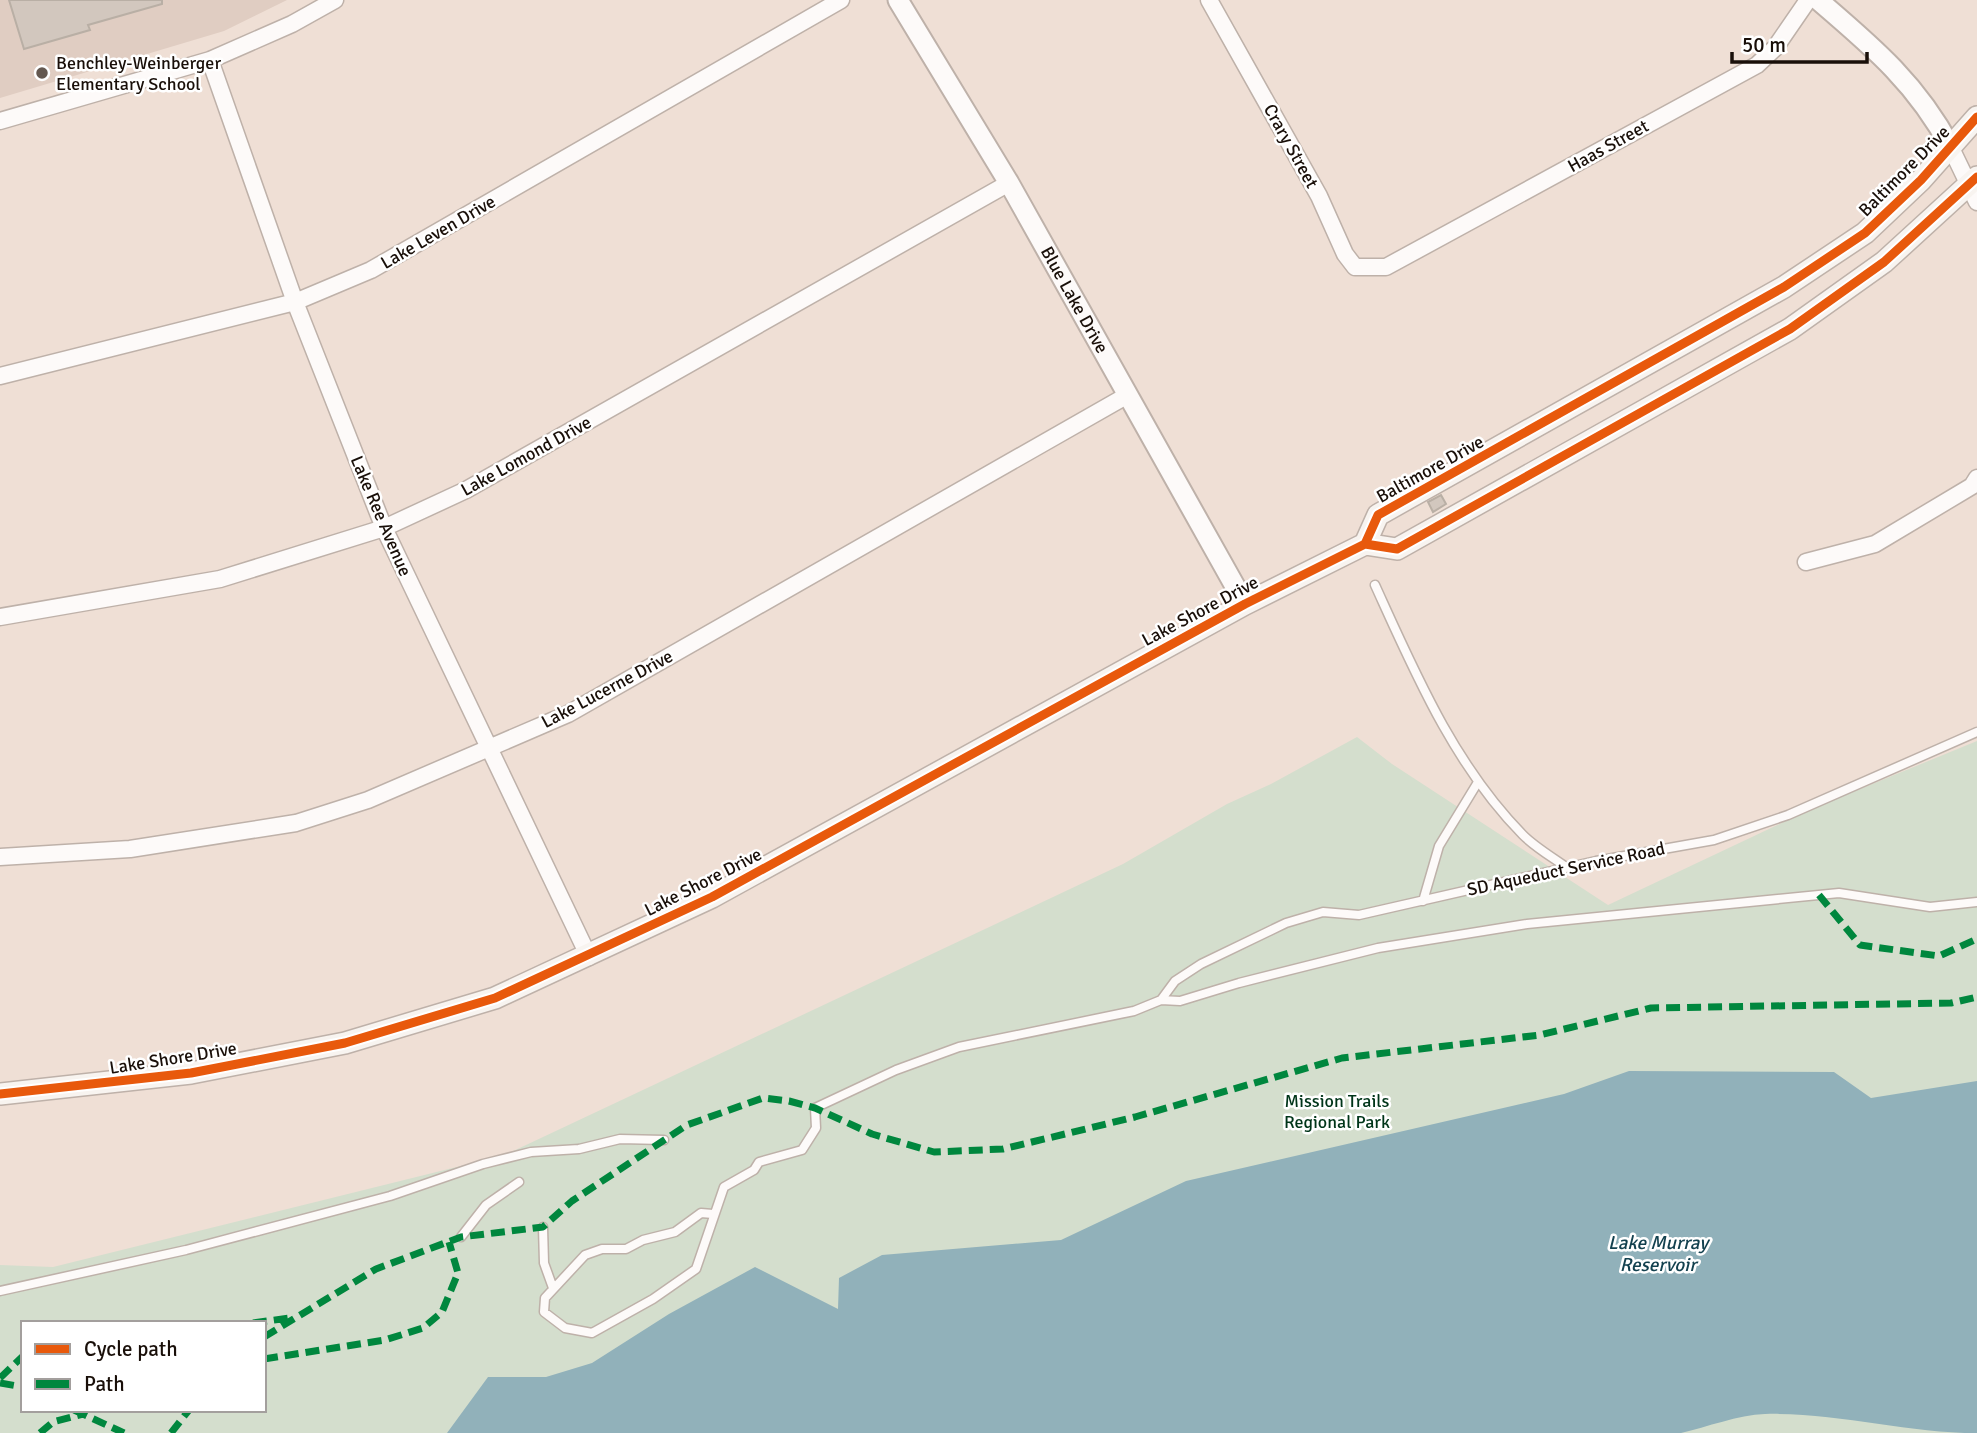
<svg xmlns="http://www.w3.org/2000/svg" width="1977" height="1433" font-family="Signika,sans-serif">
  <rect width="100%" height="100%" fill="#efdfd5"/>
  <!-- education -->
  <path fill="#e0cdc2" d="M0,0H287L224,31L0,98Z"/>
  <!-- green -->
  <path fill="#d4decd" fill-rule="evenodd" d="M1357,737L1392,764L1608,905L1809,810L1977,741V1433H0V1265L53,1267L505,1155L1123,864L1227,804L1271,784ZM23,1323H264V1410H23Z"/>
  <!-- water -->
  <path fill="#91b1ba" d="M1629,1071L1834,1072L1871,1098L1977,1081V1433C1906,1433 1836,1412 1765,1414C1738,1415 1707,1427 1681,1433H447L488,1377H546L592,1363L669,1314L755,1267L838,1309L839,1278L882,1255L1061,1240L1186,1181L1564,1094Z"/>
  <!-- building -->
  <path fill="#d2c7be" stroke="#b9afa5" stroke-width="2" d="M9,0H162V4L88,25L90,30L24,49Z
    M1441,495L1446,504L1433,512L1428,502Z"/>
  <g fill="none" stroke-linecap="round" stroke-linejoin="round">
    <defs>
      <path id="service" d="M1375,585C1415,673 1454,765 1523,835C1535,847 1552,857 1566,867
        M1423,901L1439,846L1478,782
        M1161,1000L1175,981L1201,964L1286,923L1323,912L1359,915L1596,861L1714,840L1788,815L1977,732
        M713,1214L701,1213L675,1232L643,1240L626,1249H602L585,1255L545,1298L544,1312L565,1328L592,1333L653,1299L696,1269L724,1187L754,1170L759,1162L802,1150L816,1128L815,1108L896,1070L959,1047L1134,1011L1161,1000L1180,1001L1239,983L1378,948L1527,924L1839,893L1930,907L1977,902
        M543,1227L544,1263L553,1288
        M461,1237L486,1205L519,1182
        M0,1291L186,1250L390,1196L483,1164L531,1152L579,1149L620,1139L664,1140"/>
      <path id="minor" d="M1209,0L1319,196L1345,254L1355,267H1386L1757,65L1775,48L1808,0
        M210,60L295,302L384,528L589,957
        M0,121L210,60L292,24L335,0
        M1951,148L1977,202
        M0,376L295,302L371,270L841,0
        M1806,562L1875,544L1972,486L1977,478
        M0,617L220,579L384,528L466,490L1009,183
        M0,857L130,849L296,823L368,800L568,714L1126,396"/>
      <g id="tertiary">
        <path id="s1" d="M898,0L1009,183L1245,604"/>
        <path d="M1818,0C1873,47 1917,84 1951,148"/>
      </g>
      <path id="secondary" d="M1365,544L1378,515L1784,287L1865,233L1921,180L1977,117
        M1365,544L1397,549L1790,329L1884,262L1977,177
        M0,1094L191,1073L345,1043L495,998L712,897L1245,604L1365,544"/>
    </defs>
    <!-- service casing -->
    <use href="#service" stroke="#beb1a9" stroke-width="11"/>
    <!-- minor casing -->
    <use href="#minor" stroke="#beb1a9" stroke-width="19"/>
    <!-- tertiary casing -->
    <use href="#tertiary" stroke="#beb1a9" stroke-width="23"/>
    <!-- secondary casing -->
    <use href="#secondary" stroke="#beb1a9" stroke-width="24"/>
    <!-- service -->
    <use href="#service" stroke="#fdfaf9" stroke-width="8"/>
    <!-- minor -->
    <use href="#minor" stroke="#fdfaf9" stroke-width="16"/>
    <!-- tertiary -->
    <use href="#tertiary" stroke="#fdfaf9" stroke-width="19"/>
    <!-- secondary -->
    <use href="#secondary" stroke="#f8f4f0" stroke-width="21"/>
    <!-- quiet -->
    <path stroke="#00873e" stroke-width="7" stroke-dasharray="14 7" stroke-linecap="butt" d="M1819,895L1860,945L1939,956L1977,939
      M253,1323L289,1318
      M264,1337L376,1269L461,1237L543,1227L572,1201L687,1125L763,1098L789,1101L815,1108L872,1134L934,1152L1003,1149L1135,1117L1342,1058L1540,1035L1651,1008L1951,1003L1977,997
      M264,1359L385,1340L423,1328L442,1312L458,1273L449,1242
      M0,1378L23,1356
      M0,1383L23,1387
      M74,1410L124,1433
      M40,1433L53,1422L83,1414
      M171,1433L189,1410"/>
    <defs>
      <path id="cycleway" d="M1365,544L1378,515L1784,287L1865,233L1921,180L1977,117
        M1365,544L1397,549L1790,329L1884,262L1977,177
        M0,1094L191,1073L345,1043L495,998L712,897L1245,604L1365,544"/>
    </defs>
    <!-- cycleway casing -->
    <use href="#cycleway" stroke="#fff" stroke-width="13"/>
    <!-- cycleway -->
    <use href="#cycleway" stroke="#e8590c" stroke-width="9"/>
  </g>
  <!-- markers -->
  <circle fill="#645850" stroke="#fff" stroke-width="2.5" cx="42" cy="73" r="7"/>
  <g text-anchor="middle" stroke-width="5" stroke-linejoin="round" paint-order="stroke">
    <!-- poi labels -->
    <g font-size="18" fill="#190f09" stroke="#fff" text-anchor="start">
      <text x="56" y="69">Benchley-Weinberger<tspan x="56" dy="21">Elementary School</tspan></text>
    </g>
    <!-- street labels -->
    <g font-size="18" fill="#190f09" stroke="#fff">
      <text transform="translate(1291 146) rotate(61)" y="6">Crary Street</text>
      <text transform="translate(1608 146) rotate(-29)" y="6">Haas Street</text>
      <text transform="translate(1904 171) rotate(-45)" y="6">Baltimore Drive</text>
      <text transform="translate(438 232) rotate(-30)" y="6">Lake Leven Drive</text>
      <text dy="6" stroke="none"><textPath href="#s1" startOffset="348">Blue Lake Drive</textPath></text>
      <text transform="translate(526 456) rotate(-29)" y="6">Lake Lomond Drive</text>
      <text transform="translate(1430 469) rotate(-29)" y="6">Baltimore Drive</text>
      <text transform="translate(381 516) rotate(67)" y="6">Lake Ree Avenue</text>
      <text transform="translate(1200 611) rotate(-28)" y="6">Lake Shore Drive</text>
      <text transform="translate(607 689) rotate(-28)" y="6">Lake Lucerne Drive</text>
      <text transform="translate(1566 869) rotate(-12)" y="6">SD Aqueduct Service Road</text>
      <text transform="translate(703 882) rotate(-27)" y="6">Lake Shore Drive</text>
      <text transform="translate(173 1058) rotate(-9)" y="6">Lake Shore Drive</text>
    </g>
    <!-- park labels -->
    <g font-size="18" fill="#003519" stroke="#fff">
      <text x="1337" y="1107">Mission Trails<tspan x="1337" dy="21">Regional Park</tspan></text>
    </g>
    <!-- water labels -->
    <g font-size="19" font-style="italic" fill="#13414f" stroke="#fff">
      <text x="1658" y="1249">Lake Murray<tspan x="1658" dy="22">Reservoir</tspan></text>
    </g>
  </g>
  <!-- legend -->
  <rect x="21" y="1321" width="245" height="91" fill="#ffffff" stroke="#a39f9d" stroke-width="2"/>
  <rect x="35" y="1344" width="35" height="10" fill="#e8590c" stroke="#a39f9d" stroke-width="2"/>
  <text x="84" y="1356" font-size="21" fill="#190f09">Cycle path</text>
  <rect x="35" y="1379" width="35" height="10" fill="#00873e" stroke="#a39f9d" stroke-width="2"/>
  <text x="84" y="1391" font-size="21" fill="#190f09">Path</text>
  <!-- scale -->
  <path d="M1732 52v10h135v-10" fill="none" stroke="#190f09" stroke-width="3.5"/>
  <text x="1742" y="52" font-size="21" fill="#190f09" stroke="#ffffff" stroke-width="5" paint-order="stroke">50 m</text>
</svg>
